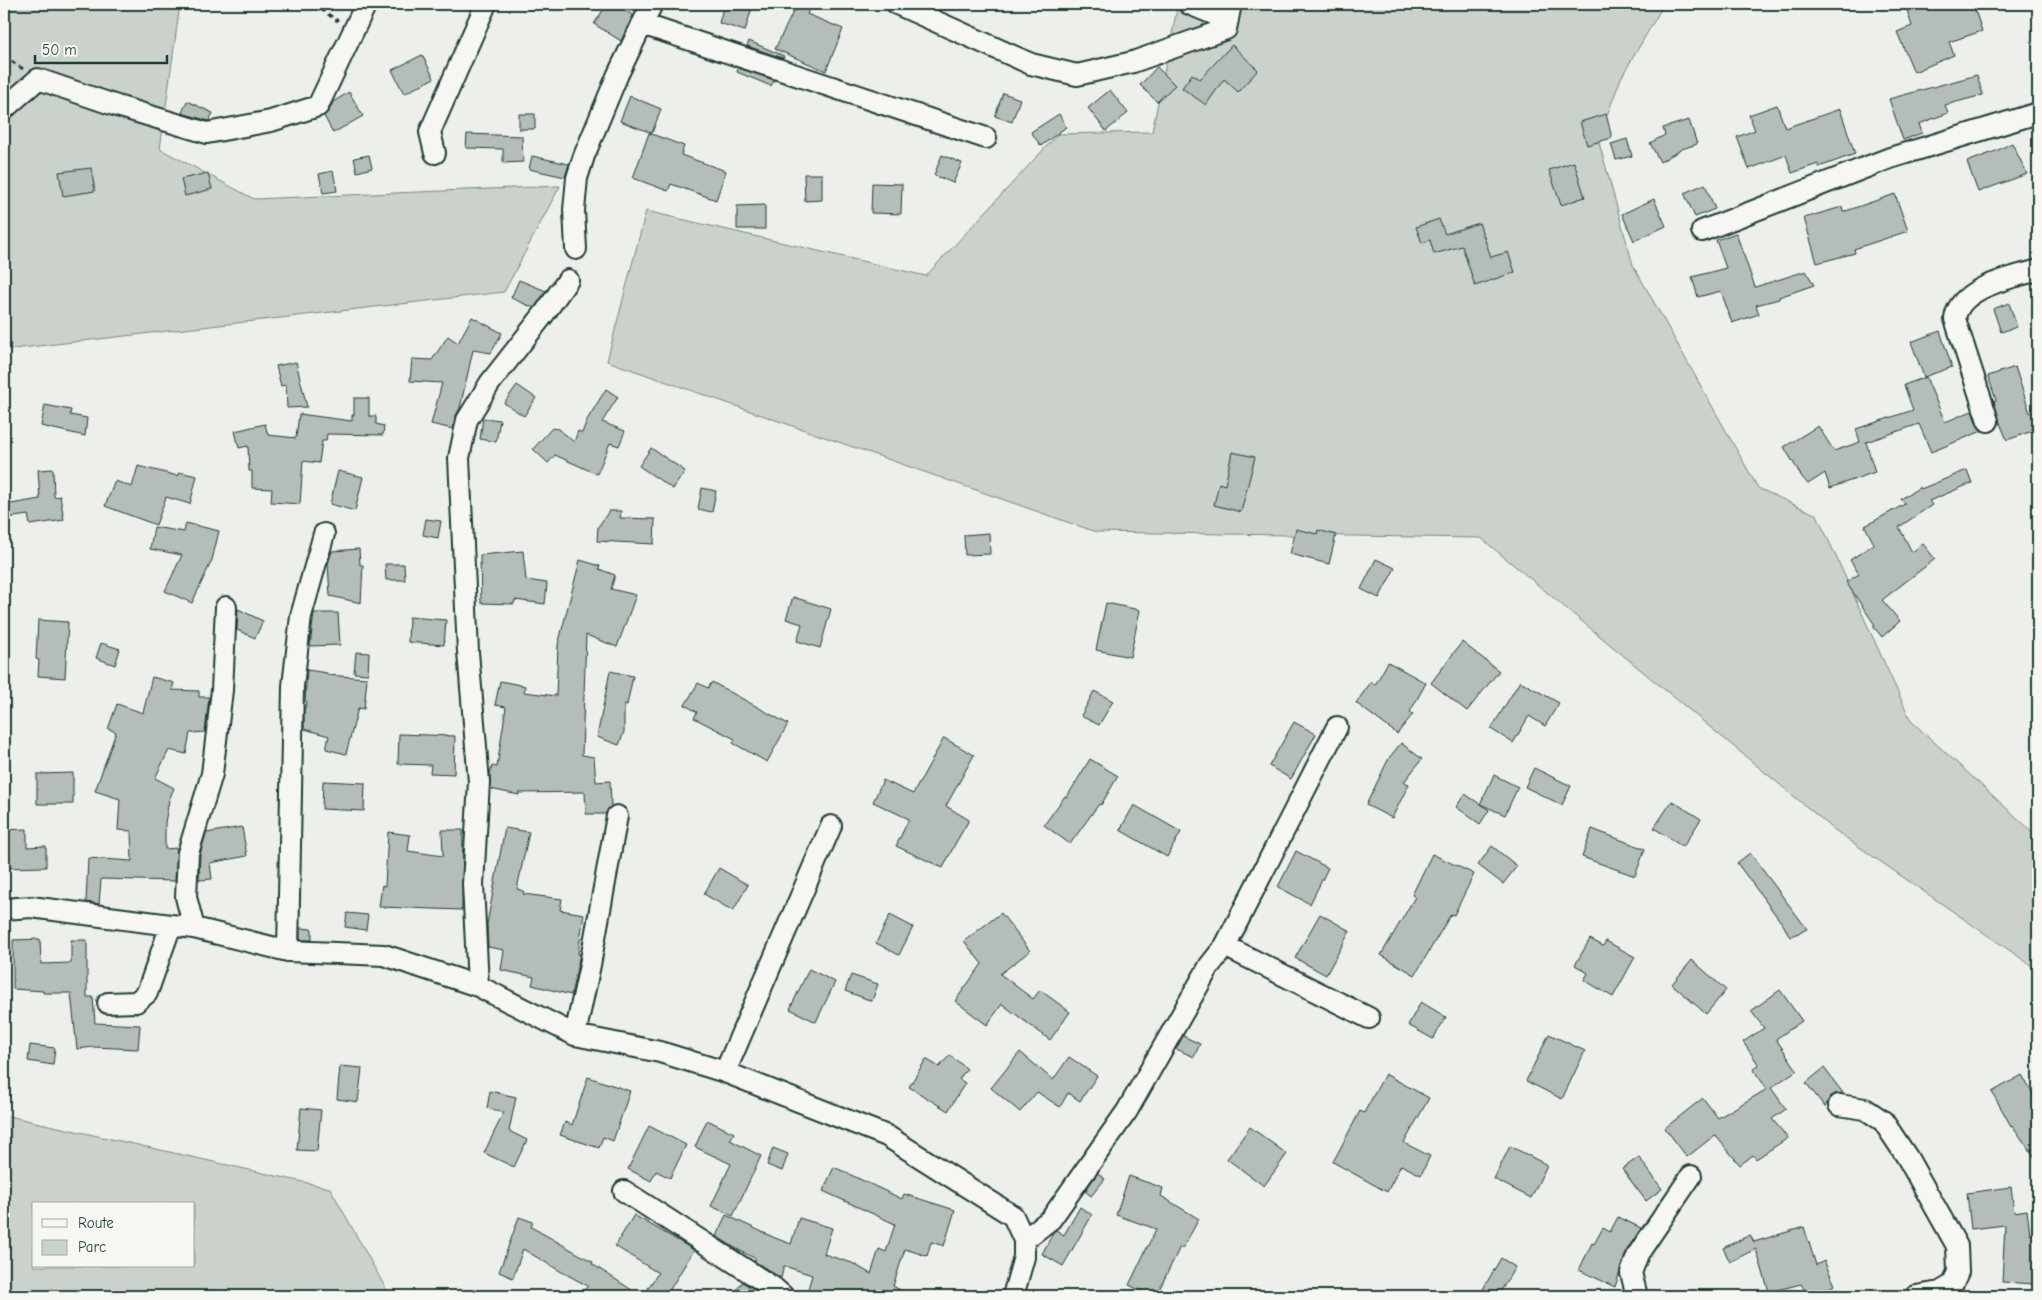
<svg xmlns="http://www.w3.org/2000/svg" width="2042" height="1300" font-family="'Comic Neue',sans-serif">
  <rect width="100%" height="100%" fill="#edefea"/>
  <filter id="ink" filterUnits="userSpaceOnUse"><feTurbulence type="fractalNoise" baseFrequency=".02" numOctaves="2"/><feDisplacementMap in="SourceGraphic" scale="10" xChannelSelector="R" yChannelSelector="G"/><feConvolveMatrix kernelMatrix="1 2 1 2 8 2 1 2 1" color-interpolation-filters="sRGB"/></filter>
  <g filter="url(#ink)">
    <!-- green -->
    <path fill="#cbd2cc" stroke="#758880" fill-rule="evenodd" d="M4,4H180L160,149L254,199L560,186L504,292L4,350Z
      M1178,4H1664L1621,78L1598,139L1633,265L1758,488L1817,515L1911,721L2038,837V970L1836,831L1481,538L1096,532L607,361L646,211L926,276L1058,134L1152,132Z
      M4,1115L330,1188L390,1296H4ZM34,1204H194V1266H34Z"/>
    <!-- building -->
    <path fill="#b4bdb8" stroke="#1f3d34" d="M607,4H614L633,15L621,41L594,24Z
      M724,4H753L745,31L719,23Z
      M797,4L809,9L807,14L843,29L826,71L775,49Z
      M1905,4H1973L1982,31L1949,42L1954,55L1914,72L1897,32L1912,26Z
      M749,41L784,56L783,58L747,46Z
      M1232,45L1258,70L1238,92L1224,79L1206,105L1182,88L1192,74L1200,79Z
      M422,55L434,78L404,94L392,70Z
      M1157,67L1175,85L1157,102L1140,85Z
      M738,68L774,80L771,86L737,72Z
      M1977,75L1983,95L1945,105L1948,113L1919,124L1922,133L1903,140L1889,99Z
      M1110,90L1128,113L1106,131L1088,108Z
      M349,92L363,116L333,133L324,116L329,111L333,102Z
      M1003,93L1020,99L1012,122L995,116Z
      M630,96L661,109L652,133L620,121Z
      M187,101L213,113L209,121L182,113Z
      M1777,105L1785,128L1840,109L1855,154L1819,167L1818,164L1792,173L1786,155L1749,169L1737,137L1755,130L1749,115Z
      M519,114H535V129H519Z
      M1059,114L1066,127L1041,146L1031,132Z
      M1606,114L1612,138L1587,145L1580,122Z
      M1689,120L1697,144L1682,149L1660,162L1650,143L1665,135L1663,128Z
      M649,133L684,146L681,155L726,171L716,200L671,184L668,191L633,178Z
      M467,134L522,136L523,162L503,163V149L466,148Z
      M1627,139L1632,156L1616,160L1611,144Z
      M2012,143L2027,174L1978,192L1967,162L1996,151Z
      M369,155L372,168L357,172L354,158Z
      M942,155L962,163L953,183L934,175Z
      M532,156L569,164L565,177L529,169Z
      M1574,162L1585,197L1561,205L1549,170Z
      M91,168L95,191L63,196L59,172Z
      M333,171L337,191L323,193L319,174Z
      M208,173L212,189L185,196L181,179Z
      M804,174H822V200L805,201Z
      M872,183L902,184L901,214L871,213Z
      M1705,184L1715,209L1695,217L1684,193Z
      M1895,194L1908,231L1854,249L1855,253L1817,263L1804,218L1842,207L1843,212Z
      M1654,199L1666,226L1634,241L1622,214Z
      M765,205V229H737V206Z
      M1439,219L1445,234L1479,223L1491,257L1508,252L1515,272L1475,286L1462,246L1434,254L1430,240L1422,243L1416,227Z
      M1736,233L1755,287L1806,271L1814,285L1779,297V299L1756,305L1759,314L1732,323L1721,291L1698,297L1692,277L1726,268L1716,240Z
      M519,280L546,291L534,308L511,298Z
      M2009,303L2017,327L2001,332L1993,309Z
      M472,317L502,333L491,353L473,350L460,408L455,417L453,429L431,424L442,383L410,381L412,359L432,360L448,336L458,343Z
      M1940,331L1952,367L1924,377L1911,342Z
      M296,362L307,407L287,408L286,385L281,386L276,366Z
      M2015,367L2030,413L2038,410V429L2007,440L2000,423L1994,401L1996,400L1988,376Z
      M1926,377L1945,422L1972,411L1977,425L1982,431L1931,452L1919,424L1866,442L1875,472L1830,488L1825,473L1808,484L1802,477L1784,447L1818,426L1834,451L1860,442L1856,429L1913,410L1904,385Z
      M517,385L536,398L524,416L504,403Z
      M606,389L618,397L602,422L625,431L619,446L610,443L597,474L555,455L548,463L533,449L552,428L559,429L574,442L578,431L582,433L587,420Z
      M354,398H369V416H376V424L384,426L383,435L327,434L326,441H322L319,463L303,461L300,504L271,502L272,489L252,488V471H249L248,446L239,448L235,431L265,424L268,435L296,438L299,414L352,421V415H354Z
      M45,405L71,410L70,415L87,418L85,436L41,426Z
      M483,418L500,420L496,442L480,439Z
      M651,448L685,471L673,489L639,466Z
      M1232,452L1255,457L1241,512L1214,505L1219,483L1225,485Z
      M138,466L178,476L179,472L197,476L190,504L166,497L156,525L105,506L115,481L132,487Z
      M53,469L54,497L60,496L64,520L30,525L28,515L7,518L5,505L40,499L38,470Z
      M1967,470L1972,483L1929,501L1932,505L1899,527L1912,552L1923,544L1935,559L1882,600L1900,621L1882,637L1873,626L1875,625L1846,582L1859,574L1850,560L1874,544L1865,526L1905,504L1901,499L1920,487L1921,489Z
      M338,471L363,477L355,511L330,504Z
      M702,488L716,491L712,512L698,509Z
      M609,511H621L620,518L655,519L654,544L597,541L598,527Z
      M426,519L441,521L438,538L423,535Z
      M186,523L219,531L212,560L192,603L165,591L182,555L150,549L154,527L184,532Z
      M1296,529L1317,534L1318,530L1336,535L1329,564L1290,554Z
      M989,533L990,554L965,555L964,535Z
      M359,549L360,565H363L361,603L330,596L328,564L332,551Z
      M523,551L526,580L547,583L545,604L515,600L514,604L481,603L480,555Z
      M1376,559L1395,568L1379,598L1361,589Z
      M580,560L600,566L599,569L615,575L611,589L636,595L617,647L586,635L582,755L594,757L596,782L610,781L611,806L605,814H586L585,792L519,793V795L490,789V774L492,766L497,767L506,707L495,705L500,681L525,686L524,692L556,696L558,645Z
      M385,564H404L405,580H386Z
      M793,597L831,609L820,648L797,641L802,624L786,619Z
      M1106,603L1140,610L1130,657L1096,650Z
      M238,609L263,621L255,638L237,630Z
      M314,613H338L340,645L310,646Z
      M409,617L446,620L444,645L408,642Z
      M38,620L68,622L65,678L38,676L39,660L36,659Z
      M1462,642L1499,671L1467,711L1431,683Z
      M101,643L120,649L115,665L96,658Z
      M356,652L369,653L368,674L354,673Z
      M1388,662L1426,683L1410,712L1413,714L1397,734L1356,703L1371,682L1375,685Z
      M307,670L327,673V675L367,678L364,709L358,708L346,754L326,749L329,736L304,729V710L307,702L305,701Z
      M610,671L633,676L627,705L624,704V732L619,745L597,737Z
      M152,677L174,683L172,690L199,691V697H209L205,732L190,733L186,754L169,750L155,778L174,788L169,800L165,823V849L177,848L175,881L101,879L99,904L86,902L88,858L132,861L131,831L118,830L120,799L95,791L116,732L108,729L117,704L143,713Z
      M1520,681L1559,703L1545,726L1529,716L1513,743L1491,729Z
      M712,682L788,724L767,762L733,743L735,739L694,718L697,712L685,705L698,683L708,688Z
      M1094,691L1113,701L1099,725L1081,716Z
      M1294,722L1316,734L1291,779L1269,766Z
      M399,734L455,736L454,774L430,773L431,765L398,764Z
      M944,738L974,755L946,806L969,820L955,844L943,868L896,846L909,819L873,802L883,780L913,794Z
      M1401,743L1422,759L1404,782L1409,784L1392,818L1366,805L1389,758Z
      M1090,759L1118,776L1101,805L1099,804L1070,844L1044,825L1065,796L1067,797Z
      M1534,768L1571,786L1562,805L1525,787Z
      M73,773V804H37V774Z
      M1494,775L1518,787L1505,815L1480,804Z
      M323,781L365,783L364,811L322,809Z
      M1465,794L1489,810L1480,824L1456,807Z
      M1672,801L1701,819L1683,847L1654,828Z
      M1134,805L1181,832L1167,857L1120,830Z
      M242,827L247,856L210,863L212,879L199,880L200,855L206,833Z
      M505,828L529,832L517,889L524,891L523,894L562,899L560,910L584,914L578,954H580L571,995L532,985L534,977L501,970L504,950L488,947L487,924Z
      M27,829V847L46,846V867L4,868V830Z
      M1592,829L1645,849L1635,876L1582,857Z
      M442,830H463L462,910L379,907L382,885L385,886L388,832L410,835L408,851L443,856Z
      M1492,846L1517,866L1503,884L1478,865Z
      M1296,851L1328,868L1310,904L1278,887Z
      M1750,853L1807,929L1790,937L1784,926L1737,863Z
      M1432,854L1474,874L1454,915L1451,914L1415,975L1381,955L1415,897L1412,895Z
      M719,868L748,885L733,911L704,894Z
      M347,913L368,915L366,930L345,927Z
      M1001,913L1030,951L1000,974L1033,999L1040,990L1070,1012L1050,1040L1002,1004L987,1025L955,1001L982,964L964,941Z
      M1320,914L1350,931L1326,975L1295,958Z
      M890,915L913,927L899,955L876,943Z
      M300,928L312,929V940H300Z
      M40,939L41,964L71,963V940H87V997H93L95,1023L140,1025L138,1049L93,1047L77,1049L71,993H43V991L13,989V940Z
      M1590,939L1603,946L1606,941L1635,957L1613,997L1584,980L1588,973L1575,965Z
      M1692,960L1726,990L1706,1014L1672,984Z
      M809,969L835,982L816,1022L790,1009Z
      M851,975L878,984L872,1001L845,991Z
      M1780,990L1802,1021L1776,1039L1797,1070L1771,1088L1786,1109L1772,1119L1788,1138L1756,1159L1753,1155L1740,1165L1715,1135L1687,1157L1665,1128L1703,1098L1718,1118L1767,1089L1753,1069L1759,1065L1743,1042L1764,1028L1751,1011Z
      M1421,1002L1446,1017L1433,1039L1408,1025Z
      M1549,1034L1585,1051L1562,1099L1526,1081Z
      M1183,1036L1200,1044L1194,1057L1176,1049Z
      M30,1045L55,1048L53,1065L28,1061Z
      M1020,1052L1053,1080L1069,1057L1097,1076L1080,1101L1068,1093L1060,1107L1037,1092L1020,1112L991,1088Z
      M950,1055L967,1069L959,1079L965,1083L948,1111L909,1087L926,1059L939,1067Z
      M340,1066L362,1068L358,1102L337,1099Z
      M1824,1068L1843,1093L1835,1094L1830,1097L1825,1107L1806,1083Z
      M1385,1074L1429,1098L1404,1143L1430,1156L1421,1175L1401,1165L1387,1192L1333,1162L1360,1111L1364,1113Z
      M2022,1075L2038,1103V1162L2012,1125L2011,1126L1992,1092Z
      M588,1077L630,1091L613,1141L603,1137L599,1148L560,1135L565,1122L572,1125Z
      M490,1091L516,1097L509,1131L527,1140L514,1167L484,1153L504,1112L487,1108Z
      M301,1108L321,1110L317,1151L297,1150Z
      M707,1120L734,1133L730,1140L761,1156L733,1216L711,1206L731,1164L695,1147Z
      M649,1126L686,1145L670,1178L656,1171L651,1181L628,1169Z
      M1250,1127L1287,1154L1264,1186L1227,1159Z
      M1510,1146L1547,1165L1531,1198L1494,1179Z
      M773,1148L788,1154L782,1171L767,1165Z
      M1639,1157L1662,1189L1646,1201L1622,1169Z
      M834,1167L902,1199L904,1194L955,1210L944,1246L931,1242L927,1256L905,1249L893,1286L911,1296H806L812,1275L784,1266L781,1278L754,1261L756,1259L735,1248L716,1236L726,1215L775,1238L791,1244L799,1218L832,1228L824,1254L852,1263L871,1274L879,1249L886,1252L895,1224L823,1191Z
      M1098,1173L1105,1179L1091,1196L1085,1191Z
      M1129,1176L1163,1188L1161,1196L1199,1219L1182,1249L1180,1247L1156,1296H1152L1129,1285L1156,1229L1116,1215Z
      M2011,1187L2014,1212L2027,1210L2030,1234L2036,1235L2034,1284L2002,1282L2005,1225L1971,1229L1967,1193Z
      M1080,1207L1092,1215L1063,1266L1042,1254L1054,1231L1056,1230L1064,1235Z
      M634,1215L694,1250L666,1296H643L658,1273L615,1246Z
      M519,1217L533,1222L531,1227L593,1262L592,1264L641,1296H577L588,1286L560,1271L523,1249L513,1278L499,1272Z
      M1618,1217L1641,1228L1627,1250L1615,1287L1579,1270L1592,1243L1594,1244L1603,1228L1610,1232Z
      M1804,1227L1816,1265L1824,1261L1835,1285L1811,1296H1808L1801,1284L1769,1292L1756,1249L1730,1262L1723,1248L1750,1235L1754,1242Z
      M1501,1258L1515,1267L1498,1296H1479Z
      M742,1282L765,1296H733Z"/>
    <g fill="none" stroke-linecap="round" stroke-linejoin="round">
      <defs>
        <path id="minor" d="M897,4L1031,64L1077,75L1133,62L1226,29L1231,4
          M1189,4L1228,20
          M642,24L986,138
          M4,109L38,79L117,106L207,133L271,121L318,106L366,4
          M435,153L430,132L486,4
          M1702,231L1890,158L2038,113
          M576,249L574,210L577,178L584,156L618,74L652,4
          M1988,421L1955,319C1959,287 2012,278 2038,270
          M4,909L31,907L194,928L288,951L384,955L478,986L575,1035L660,1052L725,1072L887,1136L1013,1216L1024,1240
          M194,928L186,897L188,853L212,774L222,690L226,607
          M1225,946L1337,727
          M288,951L293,686L301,616L324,534
          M478,986L473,884L479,782L468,652L459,458L467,420L490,383L544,314L568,280
          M108,1003L136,1002L147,993L171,925
          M575,1035L590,965L617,816
          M725,1072L831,826
          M1839,1105L1865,1109L1883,1121L1907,1157L1957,1246L1958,1272L1952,1285L1940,1292L1916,1296
          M624,1191L774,1288L783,1296
          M1013,1296L1024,1257V1240L1051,1219L1127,1111L1210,965L1225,946L1369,1018
          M1637,1296L1631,1273L1638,1254L1691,1176"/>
      </defs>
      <!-- minor casing -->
      <use href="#minor" stroke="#1f3d34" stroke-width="24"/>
      <!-- path -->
      <path stroke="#1f3d34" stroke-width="3" stroke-dasharray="5 4" stroke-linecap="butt" d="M313,4L338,21
        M4,56L23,69"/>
      <!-- minor -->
      <use href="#minor" stroke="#f6f6f2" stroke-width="20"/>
    </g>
  </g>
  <!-- margin -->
  <rect width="2042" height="1300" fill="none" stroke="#f6f6f2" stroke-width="20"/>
  <rect x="10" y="10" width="2022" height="1280" fill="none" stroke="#1f3d34" stroke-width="2" filter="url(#ink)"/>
  <!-- legend -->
  <rect x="32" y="1202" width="162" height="65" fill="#f6f6f2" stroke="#a0aca6"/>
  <rect x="42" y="1219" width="25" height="8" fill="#f6f6f2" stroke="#a0aca6"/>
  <text x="78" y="1228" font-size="15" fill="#1f3d34">Route</text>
  <rect x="42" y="1240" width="25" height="15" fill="#cbd2cc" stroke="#a0aca6"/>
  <text x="78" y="1252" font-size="15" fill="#1f3d34">Parc</text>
  <!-- scale -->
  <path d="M35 55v8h132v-8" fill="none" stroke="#1f3d34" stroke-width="2.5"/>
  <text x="42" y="55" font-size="15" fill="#1f3d34" stroke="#f6f6f2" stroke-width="4" paint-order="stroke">50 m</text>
</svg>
